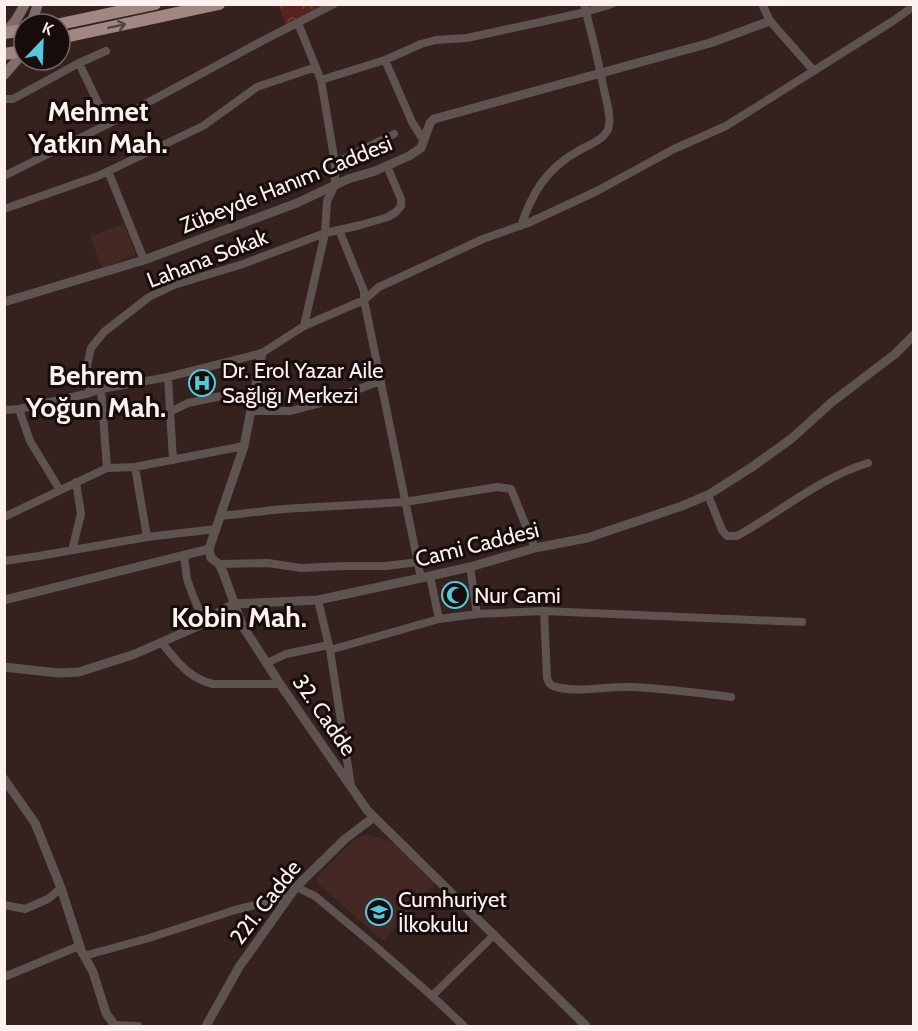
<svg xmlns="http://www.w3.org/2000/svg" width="918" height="1031" font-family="Cabin,sans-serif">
  <defs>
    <pattern id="park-crowns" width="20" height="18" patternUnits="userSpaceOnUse" patternTransform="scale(1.5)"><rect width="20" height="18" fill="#59221c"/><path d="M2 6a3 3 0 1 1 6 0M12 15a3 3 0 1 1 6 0" fill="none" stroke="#72433d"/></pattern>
  </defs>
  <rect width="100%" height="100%" fill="#35211e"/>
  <!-- built -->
  <path fill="#432824" d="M124,224L136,255L102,268L90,236Z
    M369,835L384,839L397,845L436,882L383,941L316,882L317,877L352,841L361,836Z"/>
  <!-- park -->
  <path fill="url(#park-crowns)" d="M278,5H325L286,25Z"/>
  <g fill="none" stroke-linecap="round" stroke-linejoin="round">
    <!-- minor -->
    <path stroke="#5e5351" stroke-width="8" d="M762,4L770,21L814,71
      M298,23L321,80L335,163V185L327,201L325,233L304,326
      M385,60L412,122L424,141
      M79,63L108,124
      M321,80L385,60L421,44L436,40L467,38L586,12L612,4
      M4,99H13L79,63L106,51
      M335,163L394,134
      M108,171L144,260
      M4,176L108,124L264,40L334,4
      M4,209L98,176L203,126L257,87L316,67
      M521,226C532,193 546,169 578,151C588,145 607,139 609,126C611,116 607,103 605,94C599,64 592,34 584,4
      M339,230L364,291V300L421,578
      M168,377L173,460
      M101,389L107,468
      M90,393L87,366L91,348L104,332L149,297L174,285L243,264L325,233L361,225L388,217L396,212L401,206V199L387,166
      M19,409L30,441L60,490
      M4,410L19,409L90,393L101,389L168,377L262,353L304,326L364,300L379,287L483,239L528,223L597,191L674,149L726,126L893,21L914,6
      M250,411H291L317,404L381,381
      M170,412L188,403L226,395L252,401
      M135,467L147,537
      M708,495L722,530L727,536H737C779,513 821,477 868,463
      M221,516L283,509L405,502L497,487L511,489L535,548
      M4,517L107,468L135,467L244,446
      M72,550L81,514L76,482
      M184,555L187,579L193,596L205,623
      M4,561L39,556L147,537L216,529
      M219,564L268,563L301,568L346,566H386L418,562
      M470,567L477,614
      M430,576L439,619
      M318,600L330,650L351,786
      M544,611L547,678C549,683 550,686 556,687C580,693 605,686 630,687C664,688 697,693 731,697
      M161,642C177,661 188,678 213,684H280
      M330,650L439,619L477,614L544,611L802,622
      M267,663L286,654L329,645
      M296,887L315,896L375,946L432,996L464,1026
      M4,905L25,909L48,899L61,888
      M84,956L149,938L235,910L288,897
      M4,977L79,946
      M432,996L494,935
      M114,1025L138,1026"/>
    <!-- tertiary -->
    <path stroke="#5e5351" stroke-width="9" d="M4,302L144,260L297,203L348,179L375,171L409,156L421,148L430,123L434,119L710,43L770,21
      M262,353L244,446L209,549L211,558L219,564L223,572L242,625L280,684L367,810L586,1026
      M4,600L209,549
      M4,667L58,673L79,672L135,654L205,623L219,612L234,604L318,600L421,578L470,567L535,548L587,538L682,506L708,495L752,467L791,439L832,402L895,354L914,335
      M4,779L35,823L61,888L81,950L93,972L106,1013L115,1026
      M206,1026L239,967L296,887L345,839L374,817"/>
    <!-- secondary -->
    <path stroke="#7d6c69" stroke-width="10" d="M31,24L38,4
      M4,34L16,20L25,4
      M4,75L24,52"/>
    <!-- trunk -->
    <path stroke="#a08783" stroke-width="12" d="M60,24L155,4
      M4,33L24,30
      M60,38L219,4
      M4,54L24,51"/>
  </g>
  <!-- one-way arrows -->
  <defs><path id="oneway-shaft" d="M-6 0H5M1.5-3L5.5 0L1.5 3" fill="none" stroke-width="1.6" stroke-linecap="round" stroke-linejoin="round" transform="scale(1.5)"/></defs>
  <use stroke="#544442" href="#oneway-shaft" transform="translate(117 26) rotate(-12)"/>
  <!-- icons -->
  <defs>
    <symbol id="hospital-ring" viewBox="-11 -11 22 22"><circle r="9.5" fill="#160d0c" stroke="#53cadc" stroke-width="1.5"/><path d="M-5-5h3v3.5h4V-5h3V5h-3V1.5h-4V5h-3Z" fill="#53cadc"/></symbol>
    <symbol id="mosque-ring" viewBox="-11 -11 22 22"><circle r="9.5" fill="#160d0c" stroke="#53cadc" stroke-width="1.5"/><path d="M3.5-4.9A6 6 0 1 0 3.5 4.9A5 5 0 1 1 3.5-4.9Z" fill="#53cadc"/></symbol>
    <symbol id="school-ring" viewBox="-11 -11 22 22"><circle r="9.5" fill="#160d0c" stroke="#53cadc" stroke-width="1.5"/><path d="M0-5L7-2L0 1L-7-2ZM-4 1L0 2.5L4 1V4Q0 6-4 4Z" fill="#53cadc"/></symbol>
  </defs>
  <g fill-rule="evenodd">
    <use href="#hospital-ring" x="187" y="368" width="30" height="30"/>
    <use href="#mosque-ring" x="440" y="580" width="30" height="30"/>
    <use href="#school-ring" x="364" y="897" width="30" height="30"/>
  </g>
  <g text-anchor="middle" stroke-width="6" stroke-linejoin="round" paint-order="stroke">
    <!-- street labels -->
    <g font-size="22" fill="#fdf1f0" stroke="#160d0c">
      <text transform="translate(286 184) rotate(-22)" y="8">Zübeyde Hanım Caddesi</text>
      <text transform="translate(207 258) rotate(-21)" y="8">Lahana Sokak</text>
      <text transform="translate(477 544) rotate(-14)" y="8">Cami Caddesi</text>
      <text transform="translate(325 715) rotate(55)" y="8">32. Cadde</text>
      <text transform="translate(265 902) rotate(-52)" y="8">221. Cadde</text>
    </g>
    <!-- poi labels -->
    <g font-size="22" fill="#fdf1f0" stroke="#160d0c" text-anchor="start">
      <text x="222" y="378">Dr. Erol Yazar Aile<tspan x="222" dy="25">Sağlığı Merkezi</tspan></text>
      <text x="474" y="603">Nur Cami</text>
      <text x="398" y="907">Cumhuriyet<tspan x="398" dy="25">İlkokulu</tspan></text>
    </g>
    <!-- district labels -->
    <g font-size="28" font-weight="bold" fill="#fdf1f0" stroke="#160d0c">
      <text x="98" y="121">Mehmet<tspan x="98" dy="32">Yatkın Mah.</tspan></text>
      <text x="96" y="385">Behrem<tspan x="96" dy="32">Yoğun Mah.</tspan></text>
      <text x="239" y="627">Kobin Mah.</text>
    </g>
  </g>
  <!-- border -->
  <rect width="918" height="1031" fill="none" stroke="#fdf1f0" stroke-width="12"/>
  <!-- north arrow -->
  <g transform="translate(42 42) rotate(23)"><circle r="28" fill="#160d0c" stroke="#726867" stroke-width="1.5"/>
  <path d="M0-4.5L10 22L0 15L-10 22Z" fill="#53cadc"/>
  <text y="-9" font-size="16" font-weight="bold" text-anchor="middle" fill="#fdf1f0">K</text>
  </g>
</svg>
